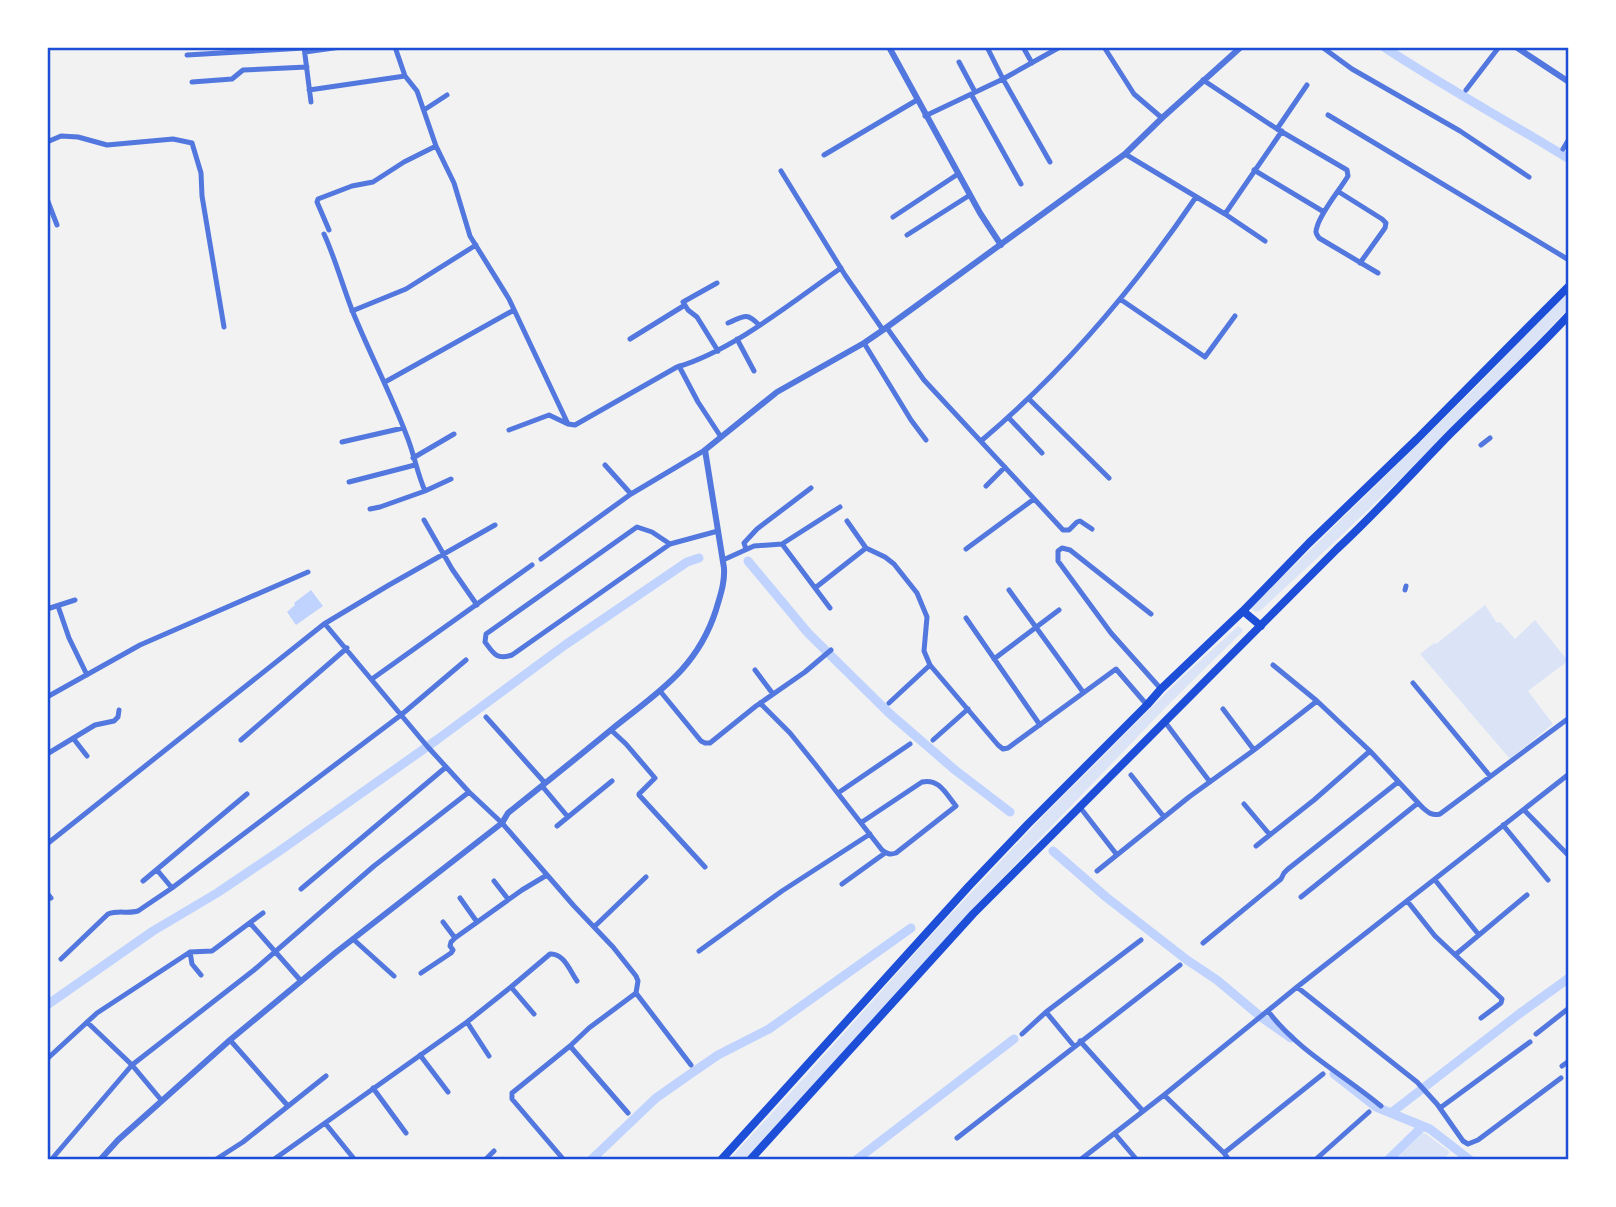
<svg xmlns="http://www.w3.org/2000/svg" width="1616" height="1207" font-family="'Asap Condensed',sans-serif">
  <rect width="100%" height="100%" fill="#f2f2f2"/>
  <!-- green -->
  <path fill="#dbe4f7" d="M1569,291V308C1470,413 1366,514 1260,611L1255,612L1251,608L1473,390Z
    M1485,605L1497,623L1500,622L1515,639L1535,620L1568,661L1528,691L1553,724L1510,759L1420,654L1434,643L1436,644Z
    M1238,626L1243,629L1242,632L1166,707L959,923L800,1101L746,1160H729L811,1070L933,933L1047,812L1179,680Z
    M1422,1133L1426,1134L1450,1152L1443,1160H1395Z"/>
  <!-- water -->
  <path fill="#bfd3fe" d="M311,590L323,606L296,625L287,612L295,605L294,603Z"/>
  <g fill="none" stroke-linecap="round" stroke-linejoin="round">
    <!-- canal -->
    <path stroke="#bfd3fe" stroke-width="9" d="M1384,47C1444,87 1508,121 1569,159
      M748,561L808,633L889,713L955,770L1010,812
      M1053,851L1106,897L1187,960L1217,980L1261,1017L1291,1038
      M47,1005L153,931L217,893L278,852L438,739L565,645L687,562L699,558
      M1334,1074L1376,1107L1430,1129L1470,1160
      M1391,1113L1519,1014L1569,978
      M591,1160L656,1098L686,1077L718,1055L769,1029L911,928
      M856,1160L1014,1039
      M1388,1160L1422,1127"/>
    <!-- minor -->
    <path stroke="#5277de" stroke-width="5" d="M304,47L311,102
      M395,47L405,76L417,91L436,146L454,183L470,236L509,299L568,424
      M987,47L1003,79L1050,162
      M1023,47L1032,63
      M1104,47L1134,94L1162,118
      M1322,47L1352,69L1460,131L1529,177
      M305,52L341,47
      M187,55L304,48
      M959,62L975,92
      M1203,80L1277,129L1347,170L1348,176C1339,191 1321,212 1317,227C1315,233 1316,233 1319,238L1378,273
      M192,82L232,79L243,70L307,67
      M309,90L405,76
      M1466,90L1499,47
      M971,94L1021,184
      M424,110L447,95
      M1328,115L1569,260
      M925,116L1003,79L1060,47
      M1277,129L1307,85
      M47,142L61,136L78,137L107,145L173,139L192,143L201,173L202,196L224,327
      M1563,149L1569,139
      M1125,154L1225,214L1265,241
      M824,155L917,100
      M1254,170L1324,212
      M781,171L845,275L883,330
      M1339,192L1382,219L1386,223L1385,228L1360,263
      M47,199L57,225
      M1225,214L1282,131
      M893,217L958,174
      M329,230L317,202L318,199L352,186L373,182L404,162L436,146
      M324,234C335,258 342,284 352,310C369,352 390,392 406,434C414,453 417,473 425,491L380,507L370,509
      M907,235L970,195
      M717,283L683,302L688,310L697,317L718,351
      M1120,299L1205,357L1235,316
      M352,311L406,289L476,245
      M728,323C743,317 746,311 759,325
      M887,328L924,380L1063,530H1069L1077,522L1080,521L1092,529
      M630,339L685,305
      M737,339L754,371
      M864,343L911,420L926,440
      M679,366L698,402L721,437
      M385,382L514,310
      M1029,399L1109,478
      M1009,418L1042,453
      M509,430L549,415L568,424L575,425L677,367C734,350 792,302 841,268
      M981,441C1064,371 1135,287 1196,197
      M342,442L403,428
      M1481,445L1490,438
      M413,458L454,434
      M605,465L631,494
      M349,482L415,465
      M986,486L1005,467
      M425,491L451,479
      M424,520L452,569L477,605
      M847,521L866,548L885,557L894,564L917,593L927,617L924,651L930,665L998,745L1003,749L1008,748L1116,669L1147,705
      M670,544L652,532L637,527L486,634L485,642C494,654 496,660 512,655L670,544L718,531
      M746,549L744,543L757,529L811,488
      M966,549L1034,499
      M541,559L631,494L705,450
      M723,560L754,546L782,544
      M815,588L866,548
      M1009,590L1083,692
      M1405,590L1406,586
      M58,606L69,638L87,675
      M830,608L782,544L840,507
      M47,609L75,600
      M1151,614L1070,550L1062,548L1058,551V561L1111,633L1161,689
      M966,618L1040,725
      M325,624L427,746L469,792L502,823L574,906L613,947L636,976L638,981L636,993L691,1065
      M994,659L1059,610
      M1273,665L1317,701L1370,751L1422,807C1429,813 1432,816 1440,814L1569,718
      M755,670L773,694
      M372,679L532,565
      M1413,683L1490,776
      M660,691L701,741L705,743H710L756,706L805,672L831,650
      M47,697L140,645L308,572
      M760,703L790,733L815,764L882,850C887,854 890,855 896,853L956,806C946,794 939,778 922,782L862,822
      M889,703L930,665
      M1223,709L1254,750
      M486,717L545,783
      M1165,722L1210,782
      M611,730L626,744L655,778L639,794V795L705,867
      M73,738L87,756
      M241,740L347,648
      M933,740L968,709
      M47,754L95,725L114,721L118,717L119,710
      M1131,775L1164,817
      M542,786L568,817
      M838,793L910,744
      M1244,804L1270,835
      M1079,806L1117,855
      M1524,810L1569,856
      M1503,825L1548,880
      M557,826L612,781
      M47,844L324,624L389,585L495,525
      M1256,846L1314,800L1370,751
      M157,870L172,888
      M1097,871L1189,797L1254,750L1317,701
      M1435,880L1479,935
      M143,881L247,794
      M494,881L508,899
      M842,884L885,853
      M301,889L446,767
      M47,893L51,898
      M1301,897L1418,803
      M460,898L477,922
      M1408,902L1435,936L1502,999L1501,1003L1481,1018
      M443,922L455,938
      M250,923L301,981
      M594,927L646,877
      M353,939L394,976
      M1203,943L1281,879L1284,873L1288,869L1398,782
      M699,951L782,891L870,834
      M190,952L192,964L201,975
      M1455,955L1527,895
      M61,959L108,914C118,910 128,914 138,911L172,888L401,715L466,660
      M421,973L451,953L453,950L450,946L451,942L455,938L522,890L547,875
      M511,987L550,954C564,953 570,971 577,981
      M1297,987L1417,1082L1437,1104L1463,1141L1468,1144L1478,1140L1561,1078
      M1268,1011C1297,1050 1344,1075 1381,1106
      M1046,1012L1074,1046
      M87,1022L132,1065L162,1101
      M467,1022L489,1056
      M1022,1034L1046,1012L1141,940
      M1536,1034L1569,1008
      M230,1040L288,1106
      M1080,1041L1143,1111
      M570,1046L628,1113
      M420,1055L448,1092
      M47,1059L97,1013L190,952L212,951L263,913
      M1562,1066L1569,1061
      M373,1088L406,1133
      M1164,1095L1224,1153L1229,1160
      M1440,1108L1530,1042
      M325,1123L355,1160
      M1115,1134L1137,1160
      M957,1138L1180,965
      M1224,1153L1323,1074
      M51,1160L132,1065L254,970L374,866L469,792
      M215,1160L243,1142L326,1076
      M273,1160L467,1022L511,987L534,1014
      M485,1160L494,1151
      M564,1160L512,1099V1093L570,1046L589,1028L636,993
      M1080,1160L1164,1095L1297,987L1569,774
      M1315,1160L1369,1112"/>
    <!-- tertiary -->
    <path stroke="#5277de" stroke-width="6" d="M889,47L980,213L1001,245
      M1516,47L1569,82
      M100,1160L118,1140L230,1040L335,953L502,823L508,813C543,785 578,757 612,729C658,692 697,669 716,610C720,596 725,583 724,568L705,450L777,392L864,343L883,330L1125,154L1162,118L1241,47"/>
    <!-- primary -->
    <path stroke="#1d4ed8" stroke-width="8" d="M1243,611L1261,626
      M721,1160L969,886L1028,824L1147,705L1161,689L1243,611L1309,543L1417,439L1569,286
      M750,1160L973,914L1337,549C1377,512 1413,472 1451,433C1490,394 1531,356 1569,315"/>
  </g>
  <!-- border -->
  <rect width="1616" height="1207" fill="none" stroke="#ffffff" stroke-width="98"/>
  <rect x="49" y="49" width="1518" height="1109" fill="none" stroke="#1d4ed8" stroke-width="2.5"/>
</svg>
